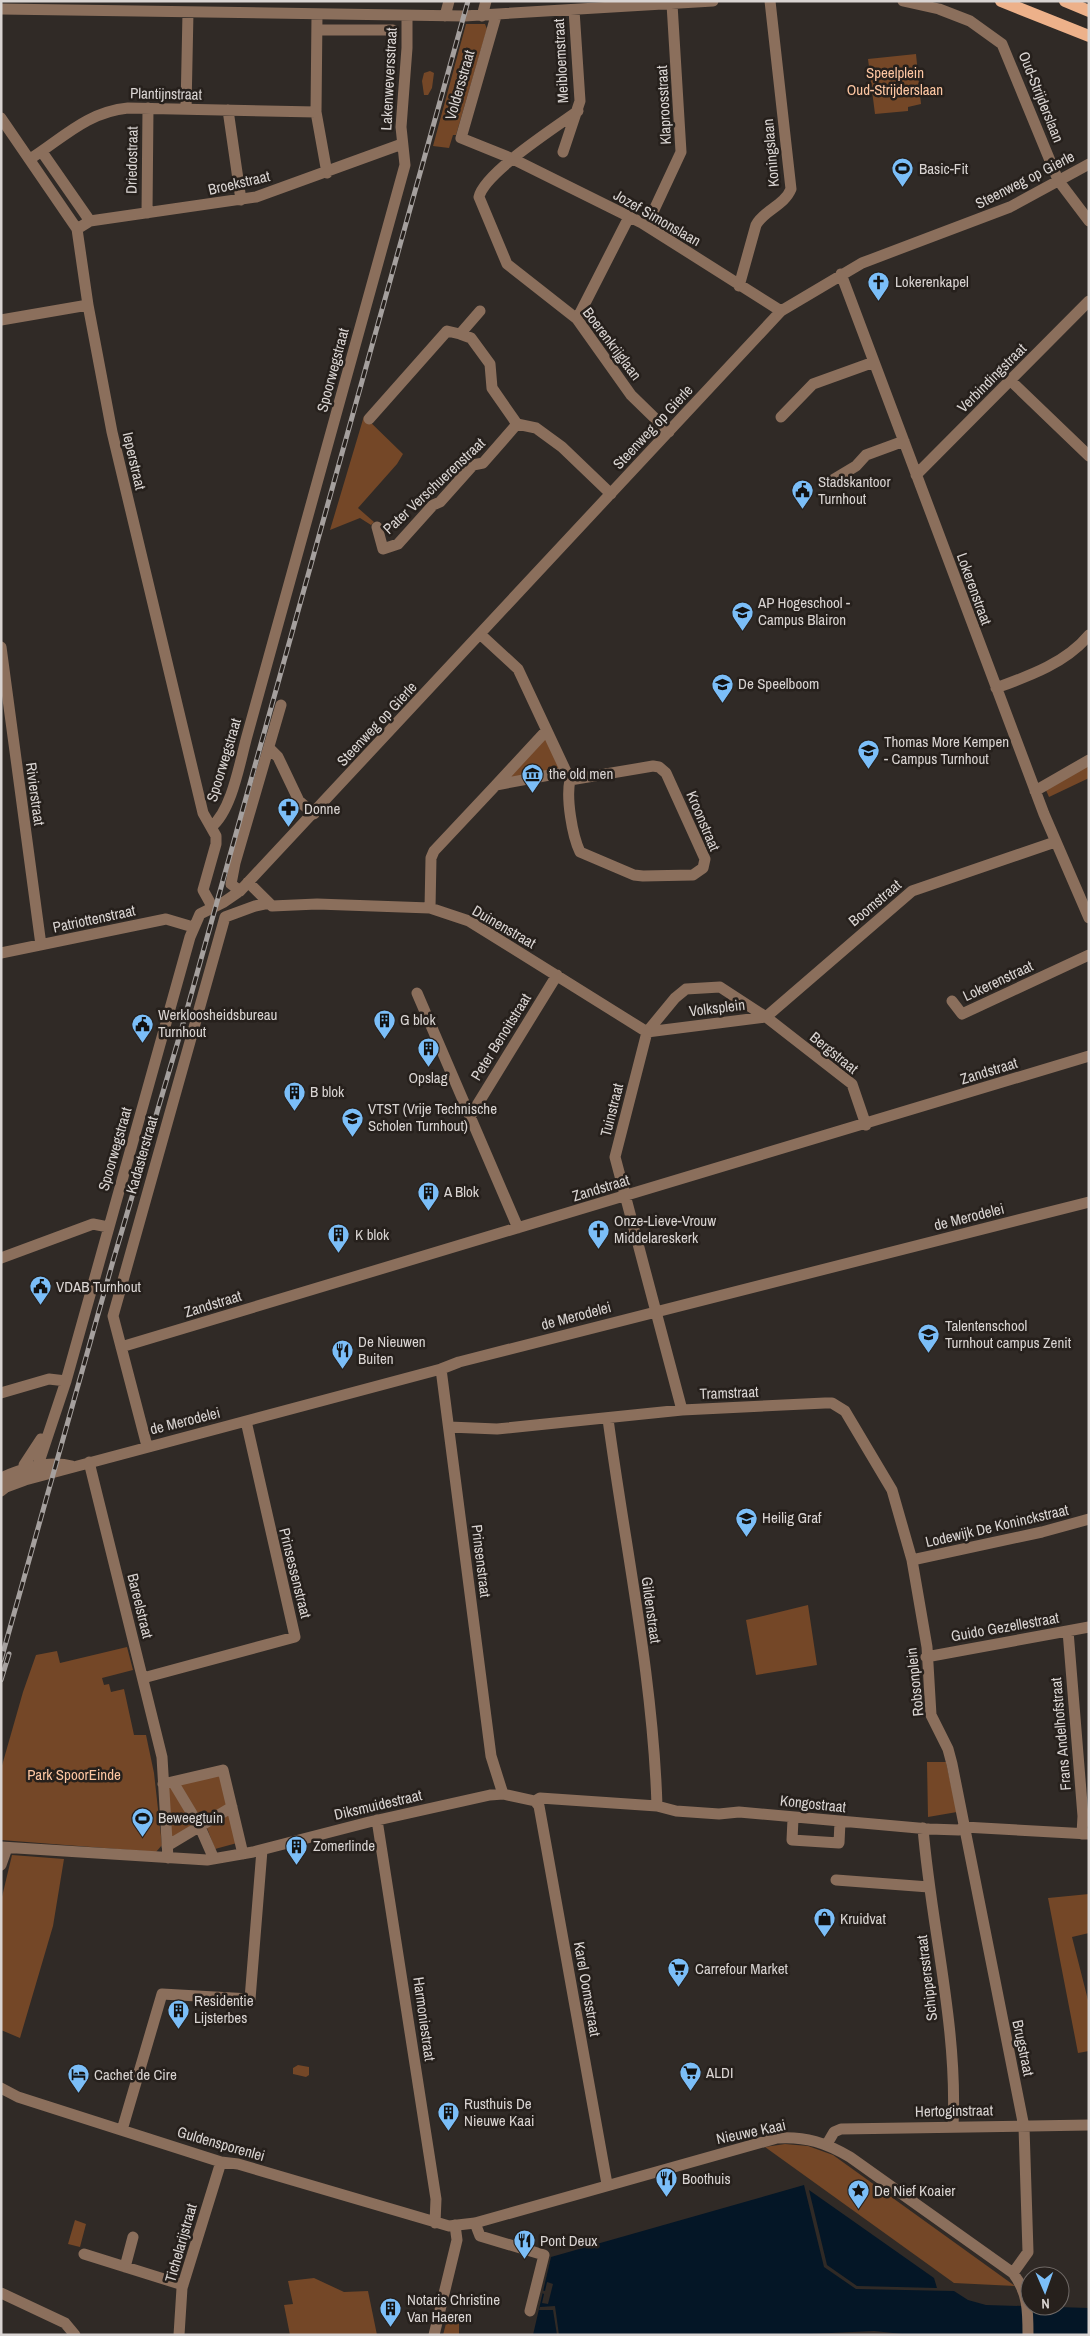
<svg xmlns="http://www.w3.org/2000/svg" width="1090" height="2336" font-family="'Archivo Narrow',sans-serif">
  <rect width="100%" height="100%" fill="#302a26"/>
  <!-- green -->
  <path fill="#744727" d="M466,24H485L487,29L456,135H453L449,148L433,146Z
    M916,54L921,104L908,107V111L875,114L868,59Z
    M430,71L434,73L432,88L428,95H424L422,81L424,73Z
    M364,416L403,454L397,464L358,508L374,522L371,525L360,518L330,530Z
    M546,733L562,770L504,780Z
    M1089,762V778L1049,797L1045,788Z
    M808,1605L817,1665L756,1675L746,1620Z
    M127,1647L133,1670L102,1678L104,1685L109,1684L111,1692L124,1689L134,1735H146L154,1773L162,1845L156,1852L1,1840V1769L23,1692L36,1655L57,1651L60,1663Z
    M927,1762H946L957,1812L928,1817Z
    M220,1775L227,1806L202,1820L178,1784Z
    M173,1786L192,1825L171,1839L167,1787Z
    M229,1811L237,1843L215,1849L207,1828Z
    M12,1855L64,1859L53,1926L20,2038L1,2030V1901Z
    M1089,1894V1933L1072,1937L1089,2004V2051L1078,2053L1048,1898Z
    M298,2065L309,2067V2075L306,2077L293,2074V2068Z
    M785,2144L808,2146L833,2155L1015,2286L954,2283L765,2147Z
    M75,2220L86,2224L80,2247L68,2244Z
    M314,2278L344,2292L368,2291L377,2335H290L284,2305L293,2304L288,2281Z
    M449,2312L453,2313L451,2320L459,2322V2335H443Z"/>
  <!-- water -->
  <path fill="#041626" d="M804,2185L824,2267L856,2289L954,2291L968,2300L986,2305L1089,2308V2335H912L874,2331L788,2335H533L551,2257Z
    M809,2190L934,2278L937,2288L857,2286L827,2265Z"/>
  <!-- pier -->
  <path fill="#302a26" d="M547,2282L553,2284L548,2304L542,2303L544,2294L540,2292L541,2290L545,2291Z
    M555,2306L559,2335H557L553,2310H539L540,2307Z"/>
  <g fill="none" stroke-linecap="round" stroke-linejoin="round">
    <!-- minor -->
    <path stroke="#8b6f5c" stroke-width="11" d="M903,1L939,9L970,21L1002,44L1058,180L1089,221
      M1,9L464,16L713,1
      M317,15L316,112L327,173
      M445,16L449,1
      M482,16L486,1
      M496,16L461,138L513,159L642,223L781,311
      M317,30H393
      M186,109L188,12
      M228,110L241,200
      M578,111C556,127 484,173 479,197L507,264L577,319L631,395L669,432
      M1,118L77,229L88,305L112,432L203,813L216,836V844L203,890L213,908
      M42,152L90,221
      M563,152L580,101L574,10
      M30,159C63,138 87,112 128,108L316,112
      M147,213L148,108
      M642,223L653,212L681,152L672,4
      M77,229L90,221L256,197L402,144
      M841,274L1044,814L1089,918
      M739,286L756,225C764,210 784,206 791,189L770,1
      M577,319L629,217
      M1,320L88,305
      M460,334L471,338L490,364L492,388L517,424L536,428L562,447L611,494
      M1010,380L1089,456
      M781,417L813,384L874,362
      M369,419L447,331L460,334L480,311
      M916,475L1089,301
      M831,481L856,466L866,455L904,441
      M377,527L383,549L398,544L433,505L440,502L473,465L483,463L517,424
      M480,634L518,669L570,780C566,798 572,835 580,852L634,875L643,876L693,875L703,868L705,859L666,773L659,767L653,766L570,780
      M1,647L41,945
      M996,688C1029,676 1066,663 1089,635
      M269,748L278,757L299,801L314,814
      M496,785L546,731
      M1035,791L1089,760
      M211,827C232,811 240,761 247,736L405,165L401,127L407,48V16
      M248,882L272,906L317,904L430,908L469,921L647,1032
      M240,891L231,884L235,863L281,705
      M430,908L431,858L434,851L496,785L566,772
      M1,953L166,919L193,927
      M417,993L518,1228
      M952,1001L962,1014L1089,955
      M766,1017L912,891L1055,842
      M647,1032L766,1017
      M471,1115L557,975
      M1,1258L93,1224L108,1227
      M121,1347L1089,1056
      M441,1369L491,1756L503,1794
      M1,1393L49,1379L66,1381
      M682,1410L615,1157L647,1032L675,998L686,989L720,987L766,1017L852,1084L866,1125
      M608,1419C625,1547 653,1676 657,1806
      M449,1427L497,1429L682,1410L825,1403H832L845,1411L892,1490L912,1560L927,1647L931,1715L948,1749L952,1764L1024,2127L1028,2252L1013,2273
      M147,1446L113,1316L225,917L255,906L269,903
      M89,1462L162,1757L168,1858
      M24,1470V1465L41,1439
      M34,1477L66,1381L190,937L200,914L224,902L240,891L781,311L862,263L1010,207L1089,164
      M1,1478C23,1468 48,1460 72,1466
      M1,1491L6,1487L25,1480L441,1369L459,1362L1089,1202
      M912,1560L1042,1532L1089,1519
      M1068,1631L1083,1816L1082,1834
      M926,1657L1089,1627
      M143,1678L295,1637L246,1421
      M173,1782L200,1827L214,1859
      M163,1784L223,1770L243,1854
      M535,1801L540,1798L657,1806L676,1811L719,1814L739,1812L929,1829L959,1830L964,1827L1089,1834
      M535,1801L539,1806L607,2184
      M793,1819L792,1840L839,1843L840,1822
      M377,1820L436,2199L435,2223
      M923,1828C931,1927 958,2026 953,2126
      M167,1846L232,1807
      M1,1847L207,1860L253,1852L369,1822L490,1795L503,1794L535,1801
      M1,1865L7,1848
      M836,1880L929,1887
      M1,2088L18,2097L221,2162L238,2164L449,2226L475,2223L777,2138C806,2136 826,2143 850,2157L1013,2273C1028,2293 1028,2310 1028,2335
      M122,2130L162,1994L250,1999L262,1850
      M827,2144L834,2132L841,2129L1089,2125
      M475,2223L480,2236L544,2255L530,2311
      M84,2254L183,2285
      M125,2267L133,2237
      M1,2293L65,2323L75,2335
      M179,2335L182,2288L221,2162
      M434,2335L457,2240L455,2225"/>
    <!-- major -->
    <path stroke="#edb18a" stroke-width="12" d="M1001,1L1089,36
      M1065,1L1089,11"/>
    <defs>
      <path id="rail" d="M1,1660L113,1261L181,1031L468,1
        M1,1680L9,1654"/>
    </defs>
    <!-- rail casing -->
    <use href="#rail" stroke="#a5a09e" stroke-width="5"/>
    <!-- rail -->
    <use href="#rail" stroke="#26201c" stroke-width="3" stroke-dasharray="9" stroke-linecap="butt"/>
  </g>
  <!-- icons -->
  <defs>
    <symbol id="stadium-pin" viewBox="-11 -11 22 30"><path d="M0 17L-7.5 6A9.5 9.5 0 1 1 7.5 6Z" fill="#7bbef8" stroke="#26201c"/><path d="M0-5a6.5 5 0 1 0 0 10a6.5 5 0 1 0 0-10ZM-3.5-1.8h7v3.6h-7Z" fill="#111"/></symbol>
    <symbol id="church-pin" viewBox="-11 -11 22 30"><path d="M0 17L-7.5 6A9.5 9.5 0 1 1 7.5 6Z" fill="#7bbef8" stroke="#26201c"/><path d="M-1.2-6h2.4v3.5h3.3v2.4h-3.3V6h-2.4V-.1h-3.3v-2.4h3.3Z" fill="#111"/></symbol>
    <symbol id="civic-pin" viewBox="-11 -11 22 30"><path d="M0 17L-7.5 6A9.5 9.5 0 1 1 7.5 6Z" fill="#7bbef8" stroke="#26201c"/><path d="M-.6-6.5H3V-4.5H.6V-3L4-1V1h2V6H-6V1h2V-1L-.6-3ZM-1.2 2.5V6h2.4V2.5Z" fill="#111"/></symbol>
    <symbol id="university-pin" viewBox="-11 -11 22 30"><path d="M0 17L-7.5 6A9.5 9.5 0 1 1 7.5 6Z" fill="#7bbef8" stroke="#26201c"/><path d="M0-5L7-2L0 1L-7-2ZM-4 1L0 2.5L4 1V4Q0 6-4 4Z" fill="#111"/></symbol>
    <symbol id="school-pin" viewBox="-11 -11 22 30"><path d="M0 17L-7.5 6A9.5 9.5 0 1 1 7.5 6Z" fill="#7bbef8" stroke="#26201c"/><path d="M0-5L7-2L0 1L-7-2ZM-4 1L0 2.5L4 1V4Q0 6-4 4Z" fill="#111"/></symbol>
    <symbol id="museum-pin" viewBox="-11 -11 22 30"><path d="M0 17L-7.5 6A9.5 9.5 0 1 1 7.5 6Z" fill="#7bbef8" stroke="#26201c"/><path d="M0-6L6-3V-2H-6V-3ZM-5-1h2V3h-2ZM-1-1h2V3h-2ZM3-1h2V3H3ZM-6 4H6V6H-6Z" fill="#111"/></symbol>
    <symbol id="pharmacy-pin" viewBox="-11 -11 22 30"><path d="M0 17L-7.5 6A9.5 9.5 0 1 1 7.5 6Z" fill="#7bbef8" stroke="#26201c"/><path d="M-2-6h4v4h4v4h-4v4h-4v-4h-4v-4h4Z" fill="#111"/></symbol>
    <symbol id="building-pin" viewBox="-11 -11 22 30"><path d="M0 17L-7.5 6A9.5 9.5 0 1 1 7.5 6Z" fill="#7bbef8" stroke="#26201c"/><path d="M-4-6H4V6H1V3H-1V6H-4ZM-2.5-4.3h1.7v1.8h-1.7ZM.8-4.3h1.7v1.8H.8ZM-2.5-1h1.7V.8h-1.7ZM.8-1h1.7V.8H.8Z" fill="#111"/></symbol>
    <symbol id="restaurant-pin" viewBox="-11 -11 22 30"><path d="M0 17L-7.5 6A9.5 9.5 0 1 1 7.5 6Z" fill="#7bbef8" stroke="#26201c"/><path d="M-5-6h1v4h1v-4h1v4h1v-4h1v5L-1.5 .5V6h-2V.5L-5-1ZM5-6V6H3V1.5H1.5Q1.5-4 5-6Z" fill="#111"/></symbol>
    <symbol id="shop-pin" viewBox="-11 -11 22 30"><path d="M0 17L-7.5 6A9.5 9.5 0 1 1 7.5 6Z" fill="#7bbef8" stroke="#26201c"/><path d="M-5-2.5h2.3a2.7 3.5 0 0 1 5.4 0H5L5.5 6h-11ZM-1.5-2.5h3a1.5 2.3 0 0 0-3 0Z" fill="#111"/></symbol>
    <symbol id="supermarket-pin" viewBox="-11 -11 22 30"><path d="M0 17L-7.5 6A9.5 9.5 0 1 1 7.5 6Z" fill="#7bbef8" stroke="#26201c"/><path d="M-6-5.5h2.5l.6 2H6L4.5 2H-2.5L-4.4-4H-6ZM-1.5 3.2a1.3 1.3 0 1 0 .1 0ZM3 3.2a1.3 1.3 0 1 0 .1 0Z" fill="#111"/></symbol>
    <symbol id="hotel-pin" viewBox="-11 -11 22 30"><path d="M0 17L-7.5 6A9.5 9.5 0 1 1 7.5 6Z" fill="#7bbef8" stroke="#26201c"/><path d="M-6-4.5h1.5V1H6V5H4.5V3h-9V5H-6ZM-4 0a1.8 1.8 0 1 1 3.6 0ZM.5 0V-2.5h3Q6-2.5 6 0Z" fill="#111"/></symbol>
    <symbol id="sight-pin" viewBox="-11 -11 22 30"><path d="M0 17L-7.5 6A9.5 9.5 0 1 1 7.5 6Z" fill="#7bbef8" stroke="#26201c"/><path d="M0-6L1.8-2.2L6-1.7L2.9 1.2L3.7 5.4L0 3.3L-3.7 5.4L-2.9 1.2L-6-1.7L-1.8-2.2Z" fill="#111"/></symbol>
  </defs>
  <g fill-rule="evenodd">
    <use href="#stadium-pin" x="890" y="156" width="25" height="34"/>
    <use href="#church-pin" x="866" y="270" width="25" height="34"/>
    <use href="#civic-pin" x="790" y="478" width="25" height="34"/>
    <use href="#university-pin" x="730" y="600" width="25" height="34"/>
    <use href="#school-pin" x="710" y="672" width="25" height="34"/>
    <use href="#university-pin" x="856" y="738" width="25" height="34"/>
    <use href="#museum-pin" x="520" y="762" width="25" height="34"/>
    <use href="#pharmacy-pin" x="276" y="796" width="25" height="34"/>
    <use href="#building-pin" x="372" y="1008" width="25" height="34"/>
    <use href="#civic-pin" x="130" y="1012" width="25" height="34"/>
    <use href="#building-pin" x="416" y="1036" width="25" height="34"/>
    <use href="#building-pin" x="282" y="1080" width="25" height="34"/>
    <use href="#school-pin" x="340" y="1106" width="25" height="34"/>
    <use href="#building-pin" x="416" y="1180" width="25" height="34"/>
    <use href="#church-pin" x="586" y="1218" width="25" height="34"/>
    <use href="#building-pin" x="326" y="1222" width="25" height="34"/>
    <use href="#civic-pin" x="28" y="1274" width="25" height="34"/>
    <use href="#university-pin" x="916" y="1322" width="25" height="34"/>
    <use href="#restaurant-pin" x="330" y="1338" width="25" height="34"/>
    <use href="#school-pin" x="734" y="1506" width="25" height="34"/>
    <use href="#stadium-pin" x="130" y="1806" width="25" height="34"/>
    <use href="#building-pin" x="284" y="1834" width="25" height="34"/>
    <use href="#shop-pin" x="812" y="1906" width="25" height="34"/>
    <use href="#supermarket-pin" x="666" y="1956" width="25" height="34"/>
    <use href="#building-pin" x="166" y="1998" width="25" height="34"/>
    <use href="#supermarket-pin" x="678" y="2060" width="25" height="34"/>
    <use href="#hotel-pin" x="66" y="2062" width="25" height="34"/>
    <use href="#building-pin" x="436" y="2100" width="25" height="34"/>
    <use href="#restaurant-pin" x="654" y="2166" width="25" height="34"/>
    <use href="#sight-pin" x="846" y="2178" width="25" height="34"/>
    <use href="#restaurant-pin" x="512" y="2228" width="25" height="34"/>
    <use href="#building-pin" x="378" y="2296" width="25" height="34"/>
  </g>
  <g text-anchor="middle" stroke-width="5" stroke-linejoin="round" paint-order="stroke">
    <!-- street labels -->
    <g font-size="15" fill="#d9d4d2" stroke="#26201c">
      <text transform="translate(561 61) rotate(-93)" y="5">Meibloemstraat</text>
      <text transform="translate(389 79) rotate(-87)" y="5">Lakenweversstraat</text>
      <text transform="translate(460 85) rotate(-74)" y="5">Voldersstraat</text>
      <text transform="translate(166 94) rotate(1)" y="5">Plantijnstraat</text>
      <text transform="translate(1041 97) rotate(68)" y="5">Oud-Strijderslaan</text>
      <text transform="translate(664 105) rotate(-93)" y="5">Klaproosstraat</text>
      <text transform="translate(771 153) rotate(-95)" y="5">Koningslaan</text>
      <text transform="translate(132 160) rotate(-89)" y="5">Driedostraat</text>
      <text transform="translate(1025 180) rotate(-27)" y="5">Steenweg op Gierle</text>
      <text transform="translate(239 183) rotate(-13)" y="5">Broekstraat</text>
      <text transform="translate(657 218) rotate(30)" y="5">Jozef Simonslaan</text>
      <text transform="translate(612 344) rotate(53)" y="5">Boerenkrijglaan</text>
      <text transform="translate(333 370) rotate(-75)" y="5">Spoorwegstraat</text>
      <text transform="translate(992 378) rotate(-45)" y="5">Verbindingstraat</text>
      <text transform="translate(653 427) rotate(-47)" y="5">Steenweg op Gierle</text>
      <text transform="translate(134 461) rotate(77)" y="5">Ieperstraat</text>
      <text transform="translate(434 486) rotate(-43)" y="5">Pater Verschuerenstraat</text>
      <text transform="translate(974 589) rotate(70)" y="5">Lokerenstraat</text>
      <text transform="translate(377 724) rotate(-47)" y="5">Steenweg op Gierle</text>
      <text transform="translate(224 760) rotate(-73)" y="5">Spoorwegstraat</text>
      <text transform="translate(35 794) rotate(82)" y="5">Rivierstraat</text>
      <text transform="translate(703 821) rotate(67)" y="5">Kroonstraat</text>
      <text transform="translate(875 903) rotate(-40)" y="5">Boomstraat</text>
      <text transform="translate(94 919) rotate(-12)" y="5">Patriottenstraat</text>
      <text transform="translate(504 927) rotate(30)" y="5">Duinenstraat</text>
      <text transform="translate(998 981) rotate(-25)" y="5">Lokerenstraat</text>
      <text transform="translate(717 1008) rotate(-7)" y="5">Volksplein</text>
      <text transform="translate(501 1037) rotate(-58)" y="5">Peter Benoitstraat</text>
      <text transform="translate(834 1053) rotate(39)" y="5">Bergstraat</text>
      <text transform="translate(989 1071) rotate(-17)" y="5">Zandstraat</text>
      <text transform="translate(612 1110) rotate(-76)" y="5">Tuinstraat</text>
      <text transform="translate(115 1149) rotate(-74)" y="5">Spoorwegstraat</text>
      <text transform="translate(142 1155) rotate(-74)" y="5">Kadasterstraat</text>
      <text transform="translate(601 1188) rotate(-17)" y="5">Zandstraat</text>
      <text transform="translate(969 1217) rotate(-14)" y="5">de Merodelei</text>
      <text transform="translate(213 1304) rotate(-17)" y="5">Zandstraat</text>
      <text transform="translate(576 1316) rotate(-15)" y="5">de Merodelei</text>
      <text transform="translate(729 1393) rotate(-2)" y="5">Tramstraat</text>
      <text transform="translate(185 1421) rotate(-14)" y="5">de Merodelei</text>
      <text transform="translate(997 1526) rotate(-13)" y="5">Lodewijk De Koninckstraat</text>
      <text transform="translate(481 1561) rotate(83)" y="5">Prinsenstraat</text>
      <text transform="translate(295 1573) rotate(76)" y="5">Prinsessenstraat</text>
      <text transform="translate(140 1606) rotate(76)" y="5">Bareelstraat</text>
      <text transform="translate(651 1610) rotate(82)" y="5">Gildenstraat</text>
      <text transform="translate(1005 1627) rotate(-10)" y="5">Guido Gezellestraat</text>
      <text transform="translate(915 1682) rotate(-96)" y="5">Robsonplein</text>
      <text transform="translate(1061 1734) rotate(-95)" y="5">Frans Andelhofstraat</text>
      <text transform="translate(813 1804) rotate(6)" y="5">Kongostraat</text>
      <text transform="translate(378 1805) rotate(-13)" y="5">Diksmuidestraat</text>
      <text transform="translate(927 1978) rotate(-97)" y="5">Schippersstraat</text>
      <text transform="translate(587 1989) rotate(80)" y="5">Karel Oomsstraat</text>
      <text transform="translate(424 2019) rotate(82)" y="5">Harmoniestraat</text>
      <text transform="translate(1023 2048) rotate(78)" y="5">Brugstraat</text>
      <text transform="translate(954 2111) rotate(-1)" y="5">Hertoginstraat</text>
      <text transform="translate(751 2132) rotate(-12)" y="5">Nieuwe Kaai</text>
      <text transform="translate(221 2144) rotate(16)" y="5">Guldensporenlei</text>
      <text transform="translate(181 2243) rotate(-74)" y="5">Tichelarijstraat</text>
    </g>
    <!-- park labels -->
    <g font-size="15" fill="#fdc6a2" stroke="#26201c">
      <text x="895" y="78">Speelplein<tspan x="895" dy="17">Oud-Strijderslaan</tspan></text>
      <text x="74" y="1780">Park SpoorEinde</text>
    </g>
    <!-- poi labels -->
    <g font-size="15" fill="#d9d4d2" stroke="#26201c" text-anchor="start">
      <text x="919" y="174">Basic-Fit</text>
      <text x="895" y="287">Lokerenkapel</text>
      <text x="818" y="487">Stadskantoor<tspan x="818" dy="17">Turnhout</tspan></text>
      <text x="758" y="608">AP Hogeschool -<tspan x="758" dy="17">Campus Blairon</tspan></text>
      <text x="738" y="689">De Speelboom</text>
      <text x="884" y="747">Thomas More Kempen<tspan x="884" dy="17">- Campus Turnhout</tspan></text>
      <text x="549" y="779">the old men</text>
      <text x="304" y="814">Donne</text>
      <text x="158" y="1020">Werkloosheidsbureau<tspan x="158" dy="17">Turnhout</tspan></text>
      <text x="400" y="1025">G blok</text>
      <text x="428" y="1083" text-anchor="middle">Opslag</text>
      <text x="310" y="1097">B blok</text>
      <text x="368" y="1114">VTST (Vrije Technische<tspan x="368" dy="17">Scholen Turnhout)</tspan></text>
      <text x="444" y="1197">A Blok</text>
      <text x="614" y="1226">Onze-Lieve-Vrouw<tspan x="614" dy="17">Middelareskerk</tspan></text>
      <text x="355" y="1240">K blok</text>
      <text x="56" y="1292">VDAB Turnhout</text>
      <text x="945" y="1331">Talentenschool<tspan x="945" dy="17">Turnhout campus Zenit</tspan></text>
      <text x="358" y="1347">De Nieuwen<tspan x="358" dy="17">Buiten</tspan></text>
      <text x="762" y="1523">Heilig Graf</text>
      <text x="158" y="1823">Beweegtuin</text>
      <text x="313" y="1851">Zomerlinde</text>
      <text x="840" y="1924">Kruidvat</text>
      <text x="695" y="1974">Carrefour Market</text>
      <text x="194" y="2006">Residentie<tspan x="194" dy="17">Lijsterbes</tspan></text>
      <text x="706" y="2078">ALDI</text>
      <text x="94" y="2080">Cachet de Cire</text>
      <text x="464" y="2109">Rusthuis De<tspan x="464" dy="17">Nieuwe Kaai</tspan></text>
      <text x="682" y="2184">Boothuis</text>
      <text x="874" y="2196">De Nief Koaier</text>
      <text x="540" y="2246">Pont Deux</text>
      <text x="407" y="2305">Notaris Christine<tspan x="407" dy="17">Van Haeren</tspan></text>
    </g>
  </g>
  <!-- border -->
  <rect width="1090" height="2336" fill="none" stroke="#d9d4d2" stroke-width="5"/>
  <!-- north arrow -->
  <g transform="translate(1045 2291) rotate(178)"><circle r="24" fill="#26201c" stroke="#6e6865"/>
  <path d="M0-4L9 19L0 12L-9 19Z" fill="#7bbef8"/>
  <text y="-8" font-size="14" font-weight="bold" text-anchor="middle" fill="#d9d4d2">N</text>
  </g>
</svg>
